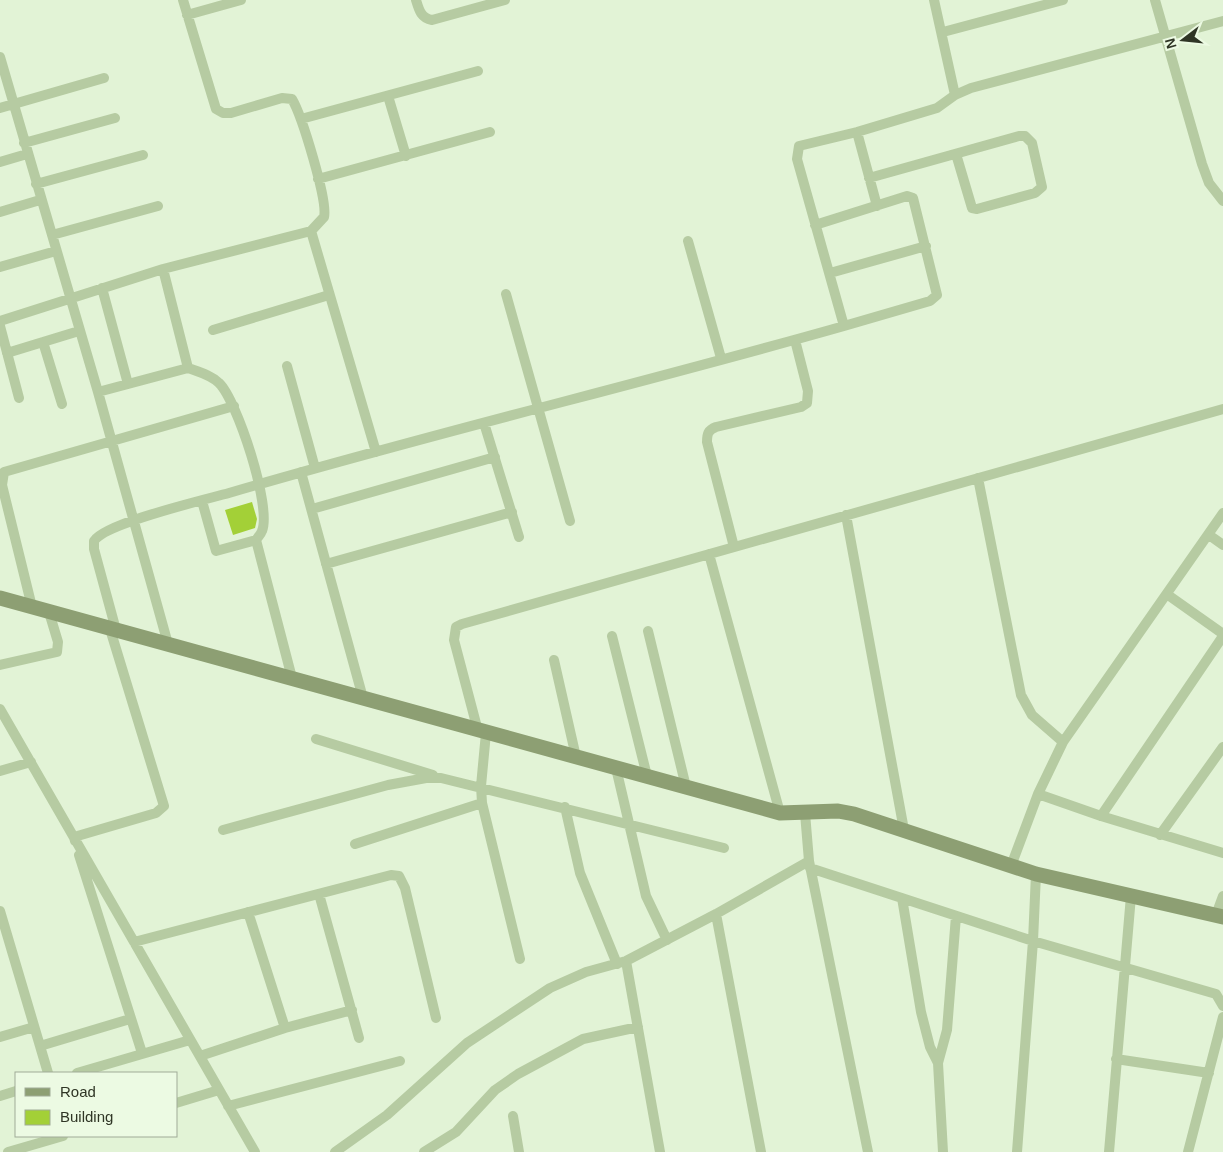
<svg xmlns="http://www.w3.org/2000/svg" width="1223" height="1152" font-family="Arial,sans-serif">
  <rect width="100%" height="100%" fill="#e2f3d6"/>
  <!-- building -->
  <path fill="#a3d037" d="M252,502L257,519L255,528L233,535L225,510Z"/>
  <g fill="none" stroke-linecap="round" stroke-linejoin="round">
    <!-- street -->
    <path stroke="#b6cba2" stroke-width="10" d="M416,0C419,10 421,18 432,20L505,0
      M934,0L955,95
      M1155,0L1202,164L1209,183L1223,201
      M187,15L241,0
      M943,32L1063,0
      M0,57L98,392L168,644
      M388,96L406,156
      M0,108L104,78
      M301,119L478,71
      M857,132L877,206
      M24,143L115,118
      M0,162L27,154
      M869,178L1019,136H1025L1032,143L1042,187L1035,193L977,209L972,208L956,154
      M318,179L490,132
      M36,184L143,155
      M0,212L40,200
      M311,231L376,452
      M52,235L158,206
      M688,241L721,358
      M0,267L56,251
      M830,273L926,246
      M102,288L128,384
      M506,294L570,521
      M0,321L163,269L311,231L324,217C328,201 302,116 292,99L282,98L231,113H223L216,109L183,0
      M0,326L19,398
      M844,326L797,159L799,146L857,132L937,108L955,95L971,88L1223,21
      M213,330L329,295
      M43,342L62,404
      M7,353L79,331
      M287,366L315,468
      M188,368C199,372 211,375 219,383C237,400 272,507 262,531C261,534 258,537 256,540
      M98,392L188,368L163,269
      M484,423L519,537
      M301,472L363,698
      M978,478L1021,695L1032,715L1063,742
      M202,501L216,551L256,540L292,678
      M312,509L495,457
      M846,515L904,830
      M1209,535L1223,545
      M734,547L707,442C707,434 708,430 716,427L801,407L807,403L808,391L795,340
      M709,554L780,813
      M326,564L512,512
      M1168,595L1223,634
      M32,607L2,485L4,472L234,406
      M116,630L94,549V541C105,523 204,500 229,493C433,433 640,384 844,326L930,301L937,295L913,198L907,196L815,225
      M648,631L686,787
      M612,636L647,776
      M554,660L576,757
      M0,665L57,652L58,642L49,612
      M0,709L255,1152
      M478,731L454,640L456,627L462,624L1223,409
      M486,733L481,786L482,803L520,959
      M316,739L433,775
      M616,768L646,896L667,940
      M0,771L31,762
      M1038,794L1101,816L1223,853
      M565,807L580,873L617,964
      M805,813L809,861L868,1152
      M1101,816L1223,636
      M223,830L388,785L426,778H441L724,848
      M1160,835L1223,747
      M75,841L74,837L156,813L164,806L110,629
      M355,844L482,803
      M79,855L142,1053
      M1011,866L1038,794L1063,742L1223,513
      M810,868L1033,941L1216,994L1223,1006
      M319,894L359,1038
      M902,898L921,1012L930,1047L938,1063L943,1152
      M0,911L48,1073
      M248,912L285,1028
      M716,914L761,1152
      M1216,915L1223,896
      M134,942L391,875L399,876L405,888L436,1018
      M626,961L660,1152
      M0,1037L34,1027
      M40,1046L130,1019
      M200,1056L285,1028L352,1010
      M1116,1059L1209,1073
      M938,1063L947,1030L956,916
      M77,1073L190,1040
      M0,1096L16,1091
      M176,1103L219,1090
      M228,1106L400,1061
      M513,1116L519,1152
      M8,1152L63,1136
      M335,1152L387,1115L467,1043L550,988L586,972L626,961L716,914L809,861
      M424,1152L456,1132L495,1090L518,1074L583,1039L638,1027
      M1017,1152L1033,941L1036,874
      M1109,1152L1131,896
      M1188,1152L1223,1017"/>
    <!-- secondary -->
    <path stroke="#8d9f73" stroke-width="15" d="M0,598L780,813L838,811L854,814L1036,874L1223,917"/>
  </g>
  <!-- legend -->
  <rect x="15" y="1072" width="162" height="65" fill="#ecfae3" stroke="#a0ab97"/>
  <rect x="25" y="1088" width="25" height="8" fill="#8d9f73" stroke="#a0ab97"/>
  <text x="60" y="1097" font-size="15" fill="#2f3525">Road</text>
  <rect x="25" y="1110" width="25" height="15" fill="#a3d037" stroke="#a0ab97"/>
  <text x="60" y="1122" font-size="15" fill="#2f3525">Building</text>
  <!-- north arrow -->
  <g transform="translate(1183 40) rotate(254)" stroke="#ecfae3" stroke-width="4" paint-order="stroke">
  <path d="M0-4L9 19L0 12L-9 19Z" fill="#2f3525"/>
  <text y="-8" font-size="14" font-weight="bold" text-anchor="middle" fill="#2f3525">N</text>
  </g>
</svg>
